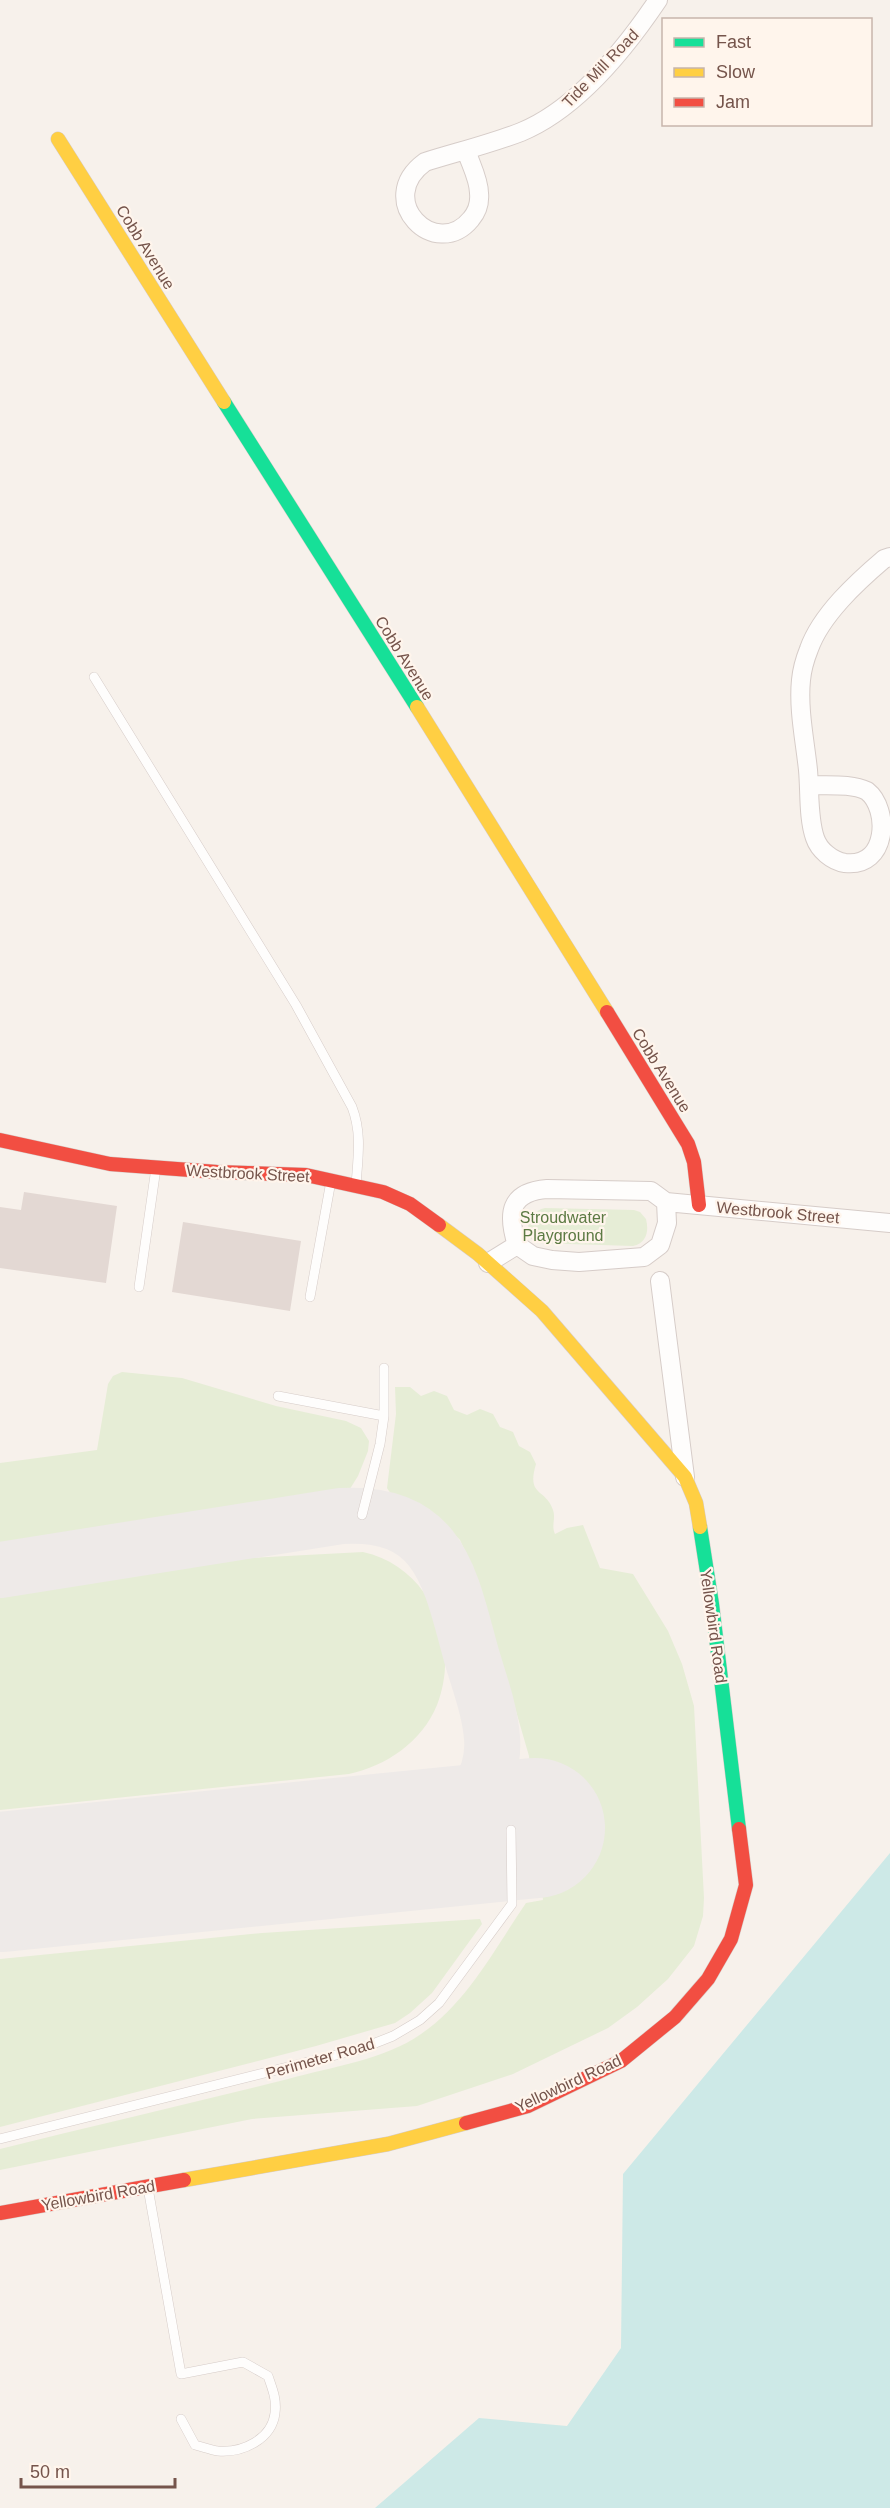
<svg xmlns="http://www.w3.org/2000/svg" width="890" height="2508" font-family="Arial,sans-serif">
  <rect width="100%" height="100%" fill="#f7f1eb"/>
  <!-- green -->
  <path fill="#e6edd6" d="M545,1208L634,1210L640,1212L646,1219C649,1231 647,1243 633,1246L536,1243C521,1233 529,1211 545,1208Z
    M122,1372L182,1378L276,1406L346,1421L361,1428L369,1441L368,1451L358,1476L348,1492L0,1546V1463L97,1450L108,1384L113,1376Z
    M395,1387H410L421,1396L434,1391L447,1396L454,1410L467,1415L480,1409L493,1414L500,1427L513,1432L519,1446L530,1452L536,1464C526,1497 546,1488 553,1510C556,1519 551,1525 555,1534L567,1528L583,1525L600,1568L633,1574L668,1631L682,1664L694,1706L704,1898L703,1916L694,1946L668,1979L637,2007L608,2028L513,2074L417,2106L252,2119L0,2170V2149C96,2125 192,2103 288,2079C331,2067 384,2060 421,2034C467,2003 495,1948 526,1903L543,1900L529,1756L478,1580L460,1540L441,1521L422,1505L391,1494L387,1488L396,1414Z
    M363,1552C431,1567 461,1643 437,1705C422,1742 386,1766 349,1774L0,1810V1594L214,1560Z
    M480,1919L482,1924L432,1993L410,2013L395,2023L316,2046L0,2127V1959L262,1933Z"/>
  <!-- water -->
  <path fill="#cde9e7" d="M890,1853V2508H375L479,2418L567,2426L621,2348L623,2174Z"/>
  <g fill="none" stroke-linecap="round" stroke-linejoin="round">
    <!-- taxiway -->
    <path stroke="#eeeae8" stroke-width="56" d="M0,1570L341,1516C440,1510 450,1578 471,1654C479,1682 490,1710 492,1738C495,1777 471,1814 436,1830C424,1835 410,1838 397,1842"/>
    <!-- runway -->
    <path stroke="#eeeae8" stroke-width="140" d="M0,1882L535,1828"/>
  </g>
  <!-- building -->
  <path fill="#e3d8d3" d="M24,1192L117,1206L106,1283L0,1268V1207L21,1210Z
    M183,1222L301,1241L290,1311L172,1292Z"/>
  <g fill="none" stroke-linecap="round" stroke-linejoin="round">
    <defs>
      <path id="lane" d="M94,677L296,1005L352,1107C362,1133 358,1157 356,1185
        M139,1287L156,1168
        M310,1297L331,1181
        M278,1396L384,1416
        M362,1515L380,1444L384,1416V1368
        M0,2139L360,2049L393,2036L420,2020L439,2003L512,1904L511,1830
        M148,2188L181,2374L243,2362L268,2376C272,2388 277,2399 275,2413C272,2439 243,2453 218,2451C211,2450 203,2447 195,2445L181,2419"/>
      <path id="street" d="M466,150C470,163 479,179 479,193C480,203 477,212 471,219C436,262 373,200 425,162C457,152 490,144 521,132C577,109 625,49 658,0
        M809,785C827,786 851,783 867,791C890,809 888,868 845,863C832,861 819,850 815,838C808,818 810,792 808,770C805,741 798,709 801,680C802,669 805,659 809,649C821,615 857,582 884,559L890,557
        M666,1202L667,1223L660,1245L644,1257L579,1262L552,1260L533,1256L517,1245C507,1214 509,1192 547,1189L651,1191L666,1202L890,1223
        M488,1263L517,1245
        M660,1281L685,1477"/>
      <path id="fast" d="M224,402L417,707
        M700,1527L712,1604L739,1829"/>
      <path id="slow" d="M58,139L224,402
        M417,707L607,1012
        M439,1225L478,1254L542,1311L685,1477L696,1503L700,1527
        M184,2180L388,2144L466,2123"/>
      <path id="jam" d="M607,1012L688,1144L694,1162L699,1205
        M0,1140L110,1164L217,1172L306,1175L383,1192L410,1204L439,1225
        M466,2123L528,2106L621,2061L675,2017L708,1979L731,1939L746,1885L739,1829
        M0,2213L184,2180"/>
    </defs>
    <!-- lane casing -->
    <use href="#lane" stroke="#d6ccc8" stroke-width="10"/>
    <!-- street casing -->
    <use href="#street" stroke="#d6ccc8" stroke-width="20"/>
    <!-- fast casing -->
    <use href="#fast" stroke="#d6ccc8" stroke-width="15"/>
    <!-- slow casing -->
    <use href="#slow" stroke="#d6ccc8" stroke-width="15"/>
    <!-- jam casing -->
    <use href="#jam" stroke="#d6ccc8" stroke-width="15"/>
    <!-- lane -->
    <use href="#lane" stroke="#fefdfc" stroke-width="9"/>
    <!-- street -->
    <use href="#street" stroke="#fefdfc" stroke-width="18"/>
    <!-- fast -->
    <use href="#fast" stroke="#16e098" stroke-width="14"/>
    <!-- slow -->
    <use href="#slow" stroke="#ffcf43" stroke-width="14"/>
    <!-- jam -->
    <use href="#jam" stroke="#f24e42" stroke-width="14"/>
  </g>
  <g text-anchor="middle" stroke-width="4.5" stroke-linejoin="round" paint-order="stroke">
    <!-- street labels -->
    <g font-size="16" fill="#75544b" stroke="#fff5ec">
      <text transform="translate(600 68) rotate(-46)" y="6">Tide Mill Road</text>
      <text transform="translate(146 247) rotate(58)" y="6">Cobb Avenue</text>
      <text transform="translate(405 658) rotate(58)" y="6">Cobb Avenue</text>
      <text transform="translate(662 1070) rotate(58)" y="6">Cobb Avenue</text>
      <text transform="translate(248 1173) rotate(3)" y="6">Westbrook Street</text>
      <text transform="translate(778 1212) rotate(5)" y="6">Westbrook Street</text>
      <text transform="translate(714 1626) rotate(82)" y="6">Yellowbird Road</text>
      <text transform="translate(320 2058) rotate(-16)" y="6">Perimeter Road</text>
      <text transform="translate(568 2083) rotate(-25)" y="6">Yellowbird Road</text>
      <text transform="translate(98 2195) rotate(-10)" y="6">Yellowbird Road</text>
    </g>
    <!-- park labels -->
    <g font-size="16" fill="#5c7a43" stroke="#fff5ec">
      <text x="563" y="1223">Stroudwater<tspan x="563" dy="18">Playground</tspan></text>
    </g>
  </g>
  <!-- legend -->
  <rect x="662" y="18" width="210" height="108" fill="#fff5ec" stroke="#c8b5ac" stroke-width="1.5"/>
  <rect x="674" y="38" width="30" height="9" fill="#16e098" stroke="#c8b5ac" stroke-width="1.5"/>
  <text x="716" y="48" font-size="18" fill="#75544b">Fast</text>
  <rect x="674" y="68" width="30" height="9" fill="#ffcf43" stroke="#c8b5ac" stroke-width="1.5"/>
  <text x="716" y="78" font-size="18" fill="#75544b">Slow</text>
  <rect x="674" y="98" width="30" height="9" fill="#f24e42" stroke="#c8b5ac" stroke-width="1.5"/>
  <text x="716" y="108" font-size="18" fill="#75544b">Jam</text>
  <!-- scale -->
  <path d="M21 2478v9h154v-9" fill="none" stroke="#75544b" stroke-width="3"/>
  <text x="30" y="2478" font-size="18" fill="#75544b" stroke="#fff5ec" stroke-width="4.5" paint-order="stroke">50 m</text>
</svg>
